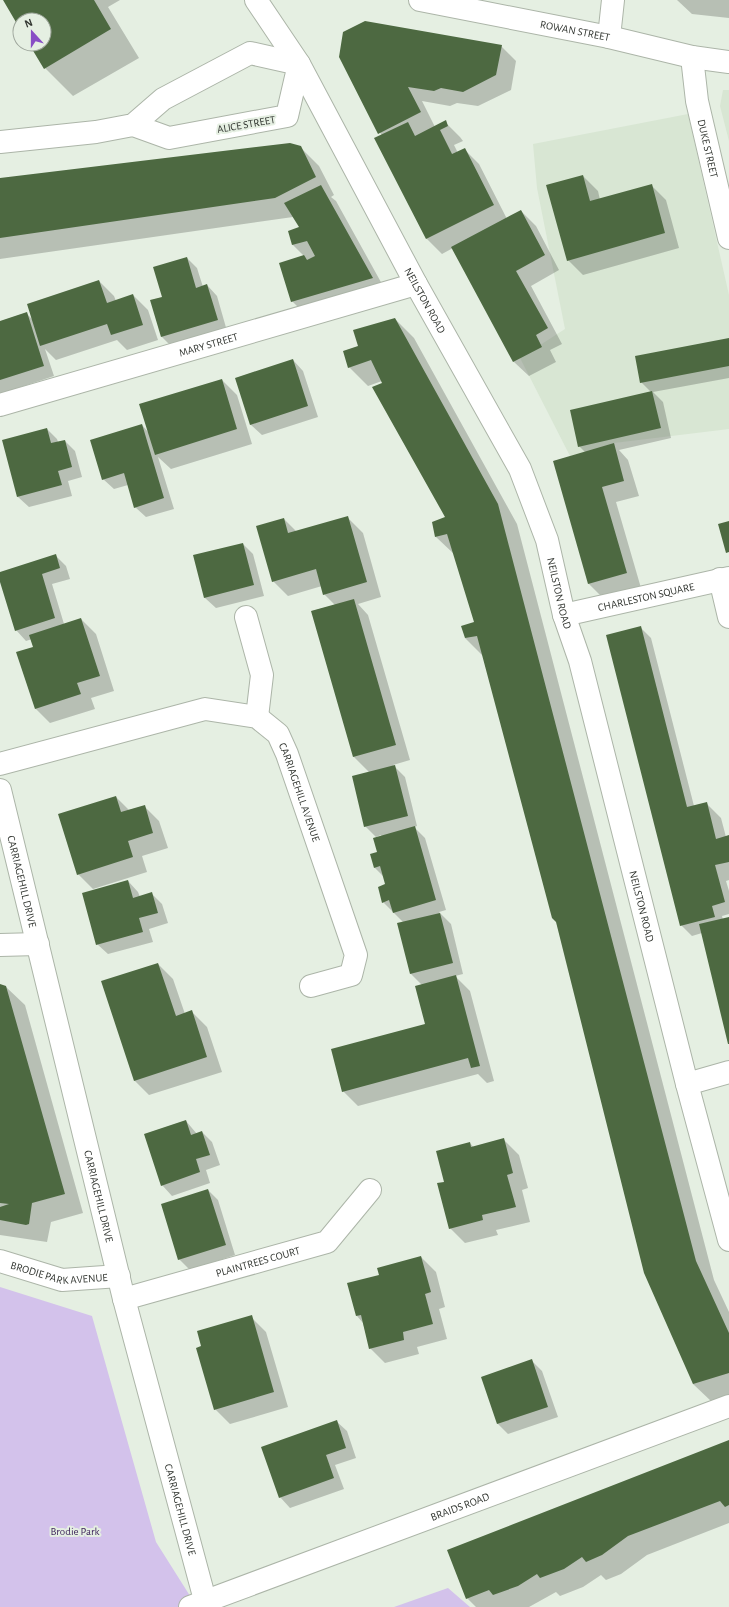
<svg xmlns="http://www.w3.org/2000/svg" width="729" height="1607" font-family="'Alegreya Sans',sans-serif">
  <rect width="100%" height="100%" fill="#e5efe2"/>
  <!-- built -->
  <path fill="#d8e6d3" d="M723,90H729V141L720,106Z
    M688,114L729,295V429L614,443L570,456L520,358L565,329L537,188L533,144Z"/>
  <!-- green -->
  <path fill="#d3c2eb" d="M0,1287L92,1316L156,1542L197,1607H0Z
    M448,1588L470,1607H394Z"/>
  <!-- shadow -->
  <path fill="#0003" d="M4,0H120L108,7L139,58L73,96L45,68L30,44H44V20H20V27Z
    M677,0H729V18L692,14Z
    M501,46L516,61L511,90L478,106L457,103L450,106L422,101L435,127L445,122L460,137L463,141L454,145L458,153L464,149L479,164L507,219L521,211L536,226L559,270L531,286L562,344L550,350L556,362L529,376L514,362L453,248L442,254L427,239L382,136L340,56Z
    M300,147L319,166L334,195L331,197L336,201L387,293L307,316L292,301L304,256L293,245L289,232L300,227L293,217L0,259V179Z
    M583,176L598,191L600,200L651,185L666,200L679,248L583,275L568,260Z
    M187,258L197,268L203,287L207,285L217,296L227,331L172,347L162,337L163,297Z
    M99,281L114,296L116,301L133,295L148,310L158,340L127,350L117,340L56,360L45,349L54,376L0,394V322L26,313L33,320Z
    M395,319L414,338L517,524L714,1280L729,1312V1397L712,1402L693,1384L557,922L483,656L465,638L475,623L454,554L436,537L447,518L382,381L368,386L349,367L359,347Z
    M729,339V378L653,392L663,402L671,438L619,450L628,460L639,496L616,502L641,588L604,599L589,584L554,461L586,453L579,446L651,392L641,382Z
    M293,360L303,371L318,417L262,435L251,425L236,379Z
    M222,380L237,395L252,444L171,469L158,457L174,509L146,517L135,507L128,485L114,489L103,479L142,425L149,433Z
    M47,429L57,439L58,442L65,441L75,451L82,477L68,481L72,496L29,507L18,497Z
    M348,518L363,533L381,597L358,604L368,615L410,760L393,765L405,777L417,826L414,827L425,838L446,910L439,912L451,924L463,974L455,976L470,991L494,1081L487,1083L478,1074L358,1106L343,1091L426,1025L422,985L411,974L404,923L383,902L387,885L385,878L375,868L382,837L381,835L376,837L365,826L369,772L354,757L312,611L335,605L324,594L322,586L288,596L273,581L284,519L297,532Z
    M243,544L253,554L264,596L216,608L205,598L194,556Z
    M56,556L66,566L70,579L52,584L64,624L81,619L96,634L114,691L91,698L95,709L50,723L35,708L34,647L32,639L26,641L16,630L0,578V573Z
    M641,628L651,638L694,806L706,803L721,818L726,837L729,836V880L726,881L729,891V914L722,916L723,920L729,918V1042L702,933L692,936L681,925Z
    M116,797L129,810L144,806L159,821L168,848L142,856L147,872L93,889L78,874Z
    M128,881L138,892L140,897L152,894L162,904L168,923L149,929L153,942L108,954L97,944Z
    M158,964L173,979L185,1014L192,1012L207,1027L222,1072L149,1095L134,1080Z
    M0,985L6,987L25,1005L83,1213L51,1222L47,1242L0,1235Z
    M186,1121L197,1134L202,1132L212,1142L220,1165L206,1170L210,1183L172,1196L162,1185Z
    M504,1140L519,1155L528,1188L522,1190L530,1222L496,1230L498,1235L465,1243L450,1228L470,1143L474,1148Z
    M208,1190L218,1200L235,1255L190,1270L179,1259Z
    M421,1257L436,1272L445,1307L439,1309L447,1339L417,1347L419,1354L385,1363L370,1348L363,1323L357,1316L380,1276Z
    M251,1317L266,1332L288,1407L230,1424L215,1409Z
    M532,1361L542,1371L558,1417L508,1434L498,1424L482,1377Z
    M336,1421L347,1431L356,1458L335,1465L344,1489L290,1508L280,1497Z
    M729,1441V1523L647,1555L621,1574L606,1580L601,1575L583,1587L560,1596L556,1592L529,1607H476L467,1598Z"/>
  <!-- building -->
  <path fill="#4d6941" d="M3,0H94L111,29L44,69L29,44H44V20H20V29Z
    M365,21L502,45L496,75L463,92L441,88L434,91L408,87L421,112L378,134L339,57L343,32Z
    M446,120L448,126L440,130L452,154L465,148L494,205L426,239L374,138L408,122L415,136Z
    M290,143L301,146L316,177L275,198L0,238V178Z
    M583,175L590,201L652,184L665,233L567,261L546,185Z
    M321,185L373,278L291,302L279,263L304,255L307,260L315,256L307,241L292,245L288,231L299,227L284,203Z
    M521,210L545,255L516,271L548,328L536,335L542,347L513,362L451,247Z
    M187,257L196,288L207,284L218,320L161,337L150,300L162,297L153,267Z
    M99,280L107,303L133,294L143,325L111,335L107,324L40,346L27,304Z
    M27,312L44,366L0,380V321Z
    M395,318L498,504L696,1261L729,1333V1373L693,1384L644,1273L556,922L552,918L477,636L465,638L461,626L474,622L447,534L435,537L432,522L445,517L372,387L382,383L371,360L348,368L343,351L358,346L353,330Z
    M729,338V366L640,383L635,356Z
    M293,359L308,406L250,425L235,378Z
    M222,379L237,429L155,455L139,404Z
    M652,391L661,428L578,447L570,410Z
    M142,424L164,498L134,508L124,473L102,480L90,440Z
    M47,428L51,443L65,440L72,467L58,471L62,485L17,497L2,440Z
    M614,443L624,481L602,487L627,573L588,584L553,461Z
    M348,516L367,582L323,595L316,569L272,582L256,526L284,518L288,533Z
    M729,521V552L726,553L718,524Z
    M243,543L254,585L204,598L193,555Z
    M56,554L60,568L42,574L55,618L15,631L0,582V572Z
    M354,599L396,745L353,757L311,611Z
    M81,618L100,676L77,683L81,694L35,709L16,652L33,647L29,635Z
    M641,626L687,807L707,802L716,839L729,835V862L715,865L725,902L712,906L715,917L680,926L606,635Z
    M395,765L408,816L364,827L352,776Z
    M116,796L121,812L145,805L153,833L128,841L133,857L77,875L58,814Z
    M415,826L436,900L393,913L389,900L382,903L378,887L385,884L380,866L374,868L370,854L377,852L373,838Z
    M128,880L133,898L152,892L158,913L139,918L143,932L96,945L82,893Z
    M440,913L453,963L410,974L397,923Z
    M729,917V1044H728L699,924Z
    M158,963L176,1016L192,1010L207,1057L134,1081L101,981Z
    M456,975L480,1066L471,1068L468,1058L342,1092L331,1049L425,1024L415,986Z
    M0,984L6,986L65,1194L32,1203L29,1224L26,1225L0,1220V1207L9,1204L0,1203Z
    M186,1120L191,1135L202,1131L210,1155L196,1159L200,1172L161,1186L144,1134Z
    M504,1138L513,1173L507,1175L516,1207L482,1215L483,1220L449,1229L437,1183L444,1182L436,1151L470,1142L471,1147Z
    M208,1189L226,1245L178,1260L161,1204Z
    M421,1256L431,1292L425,1294L433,1324L403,1332L404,1340L369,1349L361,1315L356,1316L347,1283L379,1275L377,1268Z
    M252,1315L274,1392L214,1410L196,1348L201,1346L197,1331Z
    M532,1359L548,1407L497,1424L481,1377Z
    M337,1420L346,1448L326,1455L334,1478L279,1498L261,1447Z
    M729,1440V1505L725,1507L720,1501L628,1536L602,1555L586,1562L582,1557L564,1569L540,1578L537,1574L518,1586L493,1595L489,1590L466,1599L447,1550Z"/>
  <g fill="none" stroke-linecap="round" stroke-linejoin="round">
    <defs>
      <g id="minor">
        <path d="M609,37L613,0"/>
        <path id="s1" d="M692,57L697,101L729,238"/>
        <path d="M0,142L96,132L133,125L163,99L250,53L299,64L287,116L169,138L133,125"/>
        <path id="s2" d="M0,405L416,284"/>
        <path d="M720,579L729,617"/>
        <path id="s3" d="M564,615L729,578"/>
        <path d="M246,617L262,675L257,717"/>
        <path id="s4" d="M0,764L205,709L257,717L278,734L287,754L356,955L351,975L311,986"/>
        <path id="s5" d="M0,790L124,1299L205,1600"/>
        <path d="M0,945L38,944"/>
        <path d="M687,1084L729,1072"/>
        <path id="s6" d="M0,1261L62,1280L119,1276"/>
        <path id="s7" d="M124,1299L327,1242L370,1190"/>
        <path id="s8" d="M190,1607L729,1406"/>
      </g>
      <g id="tertiary">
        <path id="s9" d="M420,0L609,37L692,57L729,62"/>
      </g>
      <g id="secondary">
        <path id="s10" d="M256,0L299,64L416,284L520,469L547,540L564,615L580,661L687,1084L729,1240"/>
      </g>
    </defs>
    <!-- minor casing -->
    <use href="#minor" stroke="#acb5a8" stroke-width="24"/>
    <!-- tertiary casing -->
    <use href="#tertiary" stroke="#acb5a8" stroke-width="24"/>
    <!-- secondary casing -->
    <use href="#secondary" stroke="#acb5a8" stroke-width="24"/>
    <!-- minor -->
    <use href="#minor" stroke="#fff" stroke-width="22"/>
    <!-- tertiary -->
    <use href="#tertiary" stroke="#fff" stroke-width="22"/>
    <!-- secondary -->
    <use href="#secondary" stroke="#fff" stroke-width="22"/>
  </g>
  <g text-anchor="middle" stroke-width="4" stroke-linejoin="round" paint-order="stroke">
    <!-- street labels -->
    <g font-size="11" fill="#323631" stroke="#e5efe2">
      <text dy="4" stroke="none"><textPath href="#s9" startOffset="158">ROWAN STREET</textPath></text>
      <text transform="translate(246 124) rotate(-10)" y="4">ALICE STREET</text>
      <text dy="4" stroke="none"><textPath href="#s1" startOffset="93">DUKE STREET</textPath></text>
      <text dy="4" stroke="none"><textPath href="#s10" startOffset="345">NEILSTON ROAD</textPath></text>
      <text dy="4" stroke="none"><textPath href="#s2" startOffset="217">MARY STREET</textPath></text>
      <text dy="4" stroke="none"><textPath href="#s10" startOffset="669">NEILSTON ROAD</textPath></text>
      <text dy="4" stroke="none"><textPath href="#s3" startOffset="84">CHARLESTON SQUARE</textPath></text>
      <text dy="4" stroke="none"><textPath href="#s4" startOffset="354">CARRIAGEHILL AVENUE</textPath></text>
      <text dy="4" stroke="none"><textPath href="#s5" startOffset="94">CARRIAGEHILL DRIVE</textPath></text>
      <text dy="4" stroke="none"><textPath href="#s10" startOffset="993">NEILSTON ROAD</textPath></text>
      <text dy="4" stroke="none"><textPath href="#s5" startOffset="418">CARRIAGEHILL DRIVE</textPath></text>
      <text dy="4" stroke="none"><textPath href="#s7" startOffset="139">PLAINTREES COURT</textPath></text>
      <text dy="4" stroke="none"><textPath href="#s6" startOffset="61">BRODIE PARK AVENUE</textPath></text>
      <text dy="4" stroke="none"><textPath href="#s8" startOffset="288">BRAIDS ROAD</textPath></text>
      <text dy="4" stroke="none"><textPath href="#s5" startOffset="742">CARRIAGEHILL DRIVE</textPath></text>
    </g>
    <!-- park labels -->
    <g font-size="11" fill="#3a1f58" stroke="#e5efe2">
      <text x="75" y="1535">Brodie Park</text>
    </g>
  </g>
  <!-- north arrow -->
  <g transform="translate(32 32) rotate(339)"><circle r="19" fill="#e5efe2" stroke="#9da59b"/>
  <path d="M0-3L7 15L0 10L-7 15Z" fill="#884ec5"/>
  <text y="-6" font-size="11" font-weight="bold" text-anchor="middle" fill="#323631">N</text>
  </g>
</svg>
